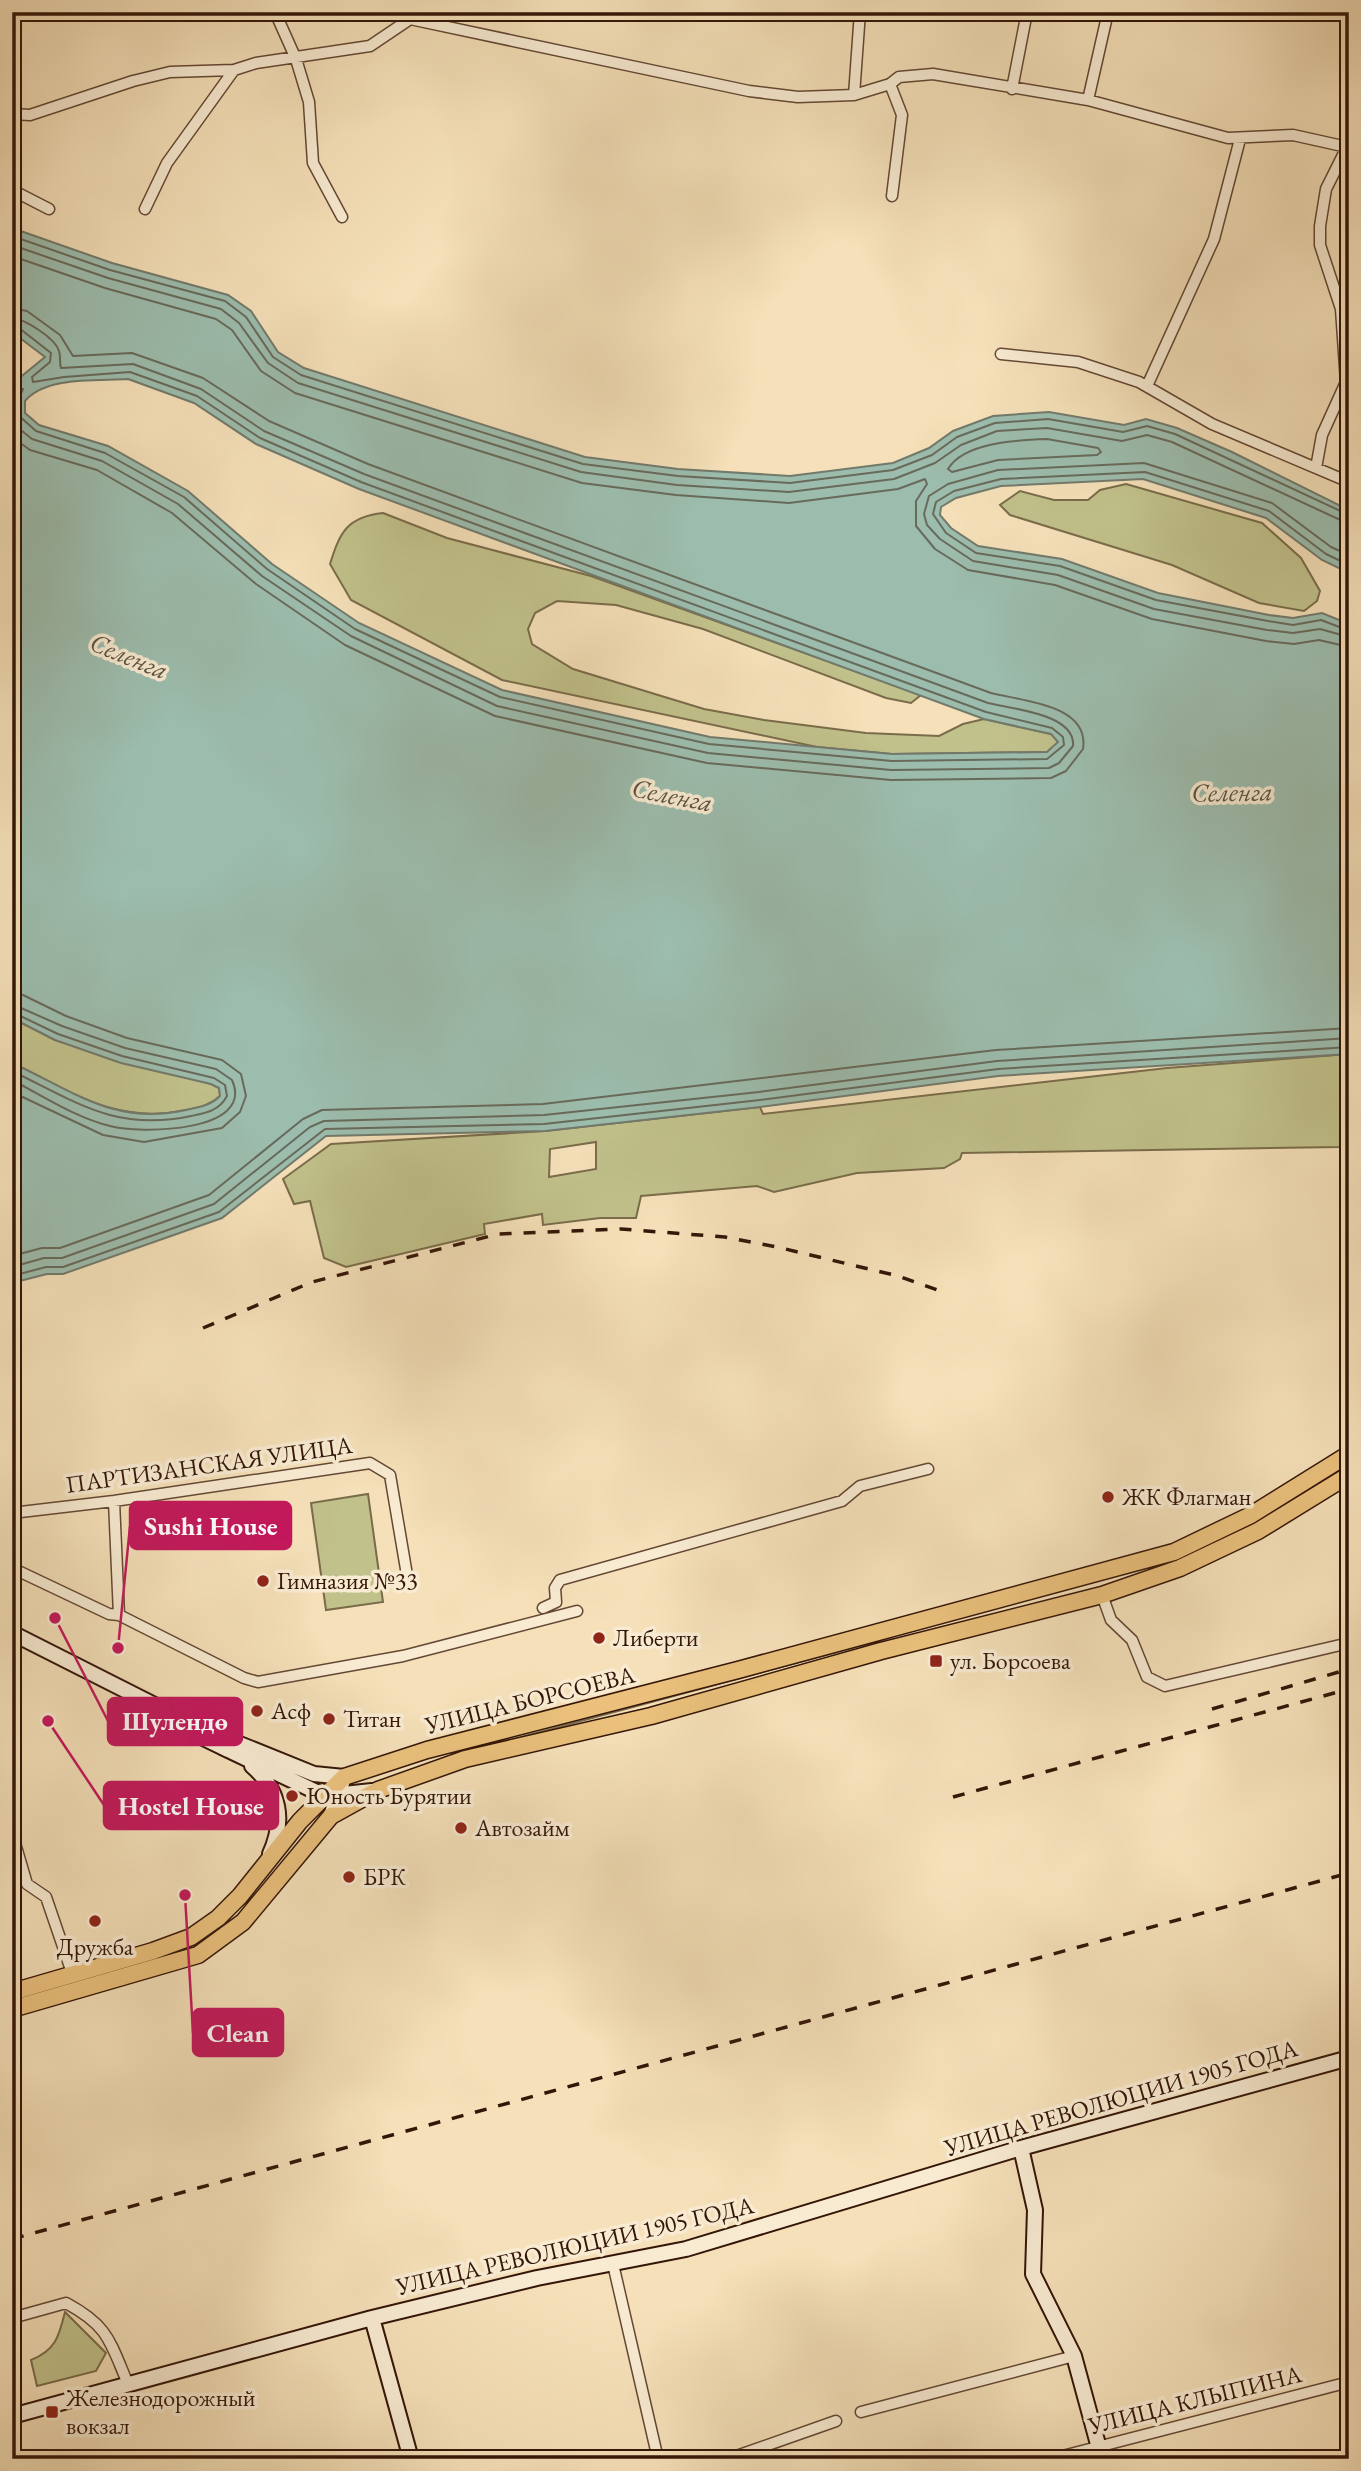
<svg xmlns="http://www.w3.org/2000/svg" width="1361" height="2471" font-family="'EB Garamond',serif">
  <rect width="100%" height="100%" fill="#f5e0b9"/>
  <filter id="stains"><feTurbulence type="fractalNoise" baseFrequency=".00286" numOctaves="4"/><feColorMatrix values="0 0 0 0 .2 0 0 0 0 .09 0 0 0 0 .02 0 0 0 .5 -.17"/></filter>
  <radialGradient id="worn" r=".72"><stop offset=".6" stop-color="#630" stop-opacity="0"/><stop offset="1" stop-color="#630" stop-opacity=".3"/></radialGradient>
  <!-- green -->
  <path fill="#c1c18b" stroke="#7a6c4a" stroke-width="2" fill-rule="evenodd" d="M1126,484L1262,523L1301,558L1320,591L1317,601L1304,611L1259,603L1172,565L1010,515L1000,505L1020,491L1054,500H1088L1100,490Z
    M383,513L447,538L591,576L921,695L911,703L886,698L703,629L616,605L557,601L535,613L528,629L532,644L573,669L704,709L764,720L866,733L939,736L963,724L984,719L1051,734L1059,742L1047,752L892,754L817,747L502,680L351,600L330,564C340,532 347,517 383,513Z
    M12,1018L55,1040L211,1084L219,1088L220,1096C209,1106 200,1107 186,1110C116,1125 72,1092 12,1063Z
    M1349,1054V1141L1340,1147L962,1153L960,1159L944,1168L857,1173L774,1192L757,1186L641,1196L636,1218H600L543,1225L542,1214L484,1224L485,1234L346,1267L324,1258L310,1201L294,1204L283,1179L331,1144L545,1131L760,1107L763,1114L1167,1068ZM596,1142V1169L549,1177L550,1149Z
    M368,1494L383,1602L326,1610L311,1503Z
    M877,1637L878,1641L470,1751L469,1747Z
    M65,2312L106,2353L96,2371L37,2386L31,2360C56,2350 59,2336 65,2312Z"/>
  <!-- water -->
  <path fill="#9cbdae" stroke="#727a6c" stroke-width="2" fill-rule="evenodd" d="M12,228L112,263L228,295L251,311L278,352L304,368L585,457L678,469L790,476L893,463L929,448L953,431L993,416L1049,412L1124,425L1146,419L1177,428L1232,452L1349,510V573L1322,560L1266,518L1143,479L1001,486L956,498L941,507L940,515L951,528L978,546L1062,559L1158,593L1269,615L1293,618L1322,613L1344,622L1349,620V1054L998,1076L760,1107L545,1131L326,1136L222,1218L63,1274H47L12,1283V1063C74,1091 114,1126 186,1110C200,1107 210,1106 220,1096L219,1088L211,1084L121,1063L55,1040L12,1018V384L45,357L12,332ZM128,379L194,403L256,444L359,489L984,719L1051,734L1058,742L1047,752L892,754L710,737L502,690L359,623L272,564L188,491L108,446L39,425L25,413V401C46,376 97,381 128,379Z"/>
  <g fill="none" stroke-linecap="round" stroke-linejoin="round">
    <!-- shore -->
    <path stroke="#686a5b" stroke-width="2" d="M12,236L110,270L225,301L246,317L273,357L301,375L583,464L678,476L790,483L893,470L932,455L957,437L995,423L1048,419L1123,432L1147,426L1175,434L1349,515
      M12,245L108,278L221,309L239,323L268,363L298,383L581,472L677,485L789,492L894,479L935,463L961,445L997,431L1047,428L1122,441L1147,435L1172,442L1349,524
      M12,256L105,288L216,319L232,330L261,371L295,393L582,483L676,495L789,503L898,489L925,479L927,484L916,501V526L935,549L968,570L1055,585L1152,619L1266,641L1294,644L1319,640L1349,647
      M12,308L27,311L60,335L73,356L132,353L203,378L269,421L368,464L991,693C1021,701 1090,704 1083,749L1066,771L1051,778L891,780L707,763L495,716L345,645L256,584L172,513L97,470L30,450L12,437
      M12,318C25,319 55,338 59,351C61,357 59,362 61,368L133,364L201,389L264,431L364,474L988,703C1012,709 1076,714 1073,746L1059,763L1049,768L891,770L708,753L497,706L351,636L262,576L178,504L102,461L32,439L12,423
      M12,327L19,328L51,353L50,362L32,377L33,382L64,377L130,372L197,396L260,438L361,482L986,712L1052,728L1063,737L1064,745L1047,759L892,761L709,744L500,697L355,629L267,569L184,497L105,453L36,431L18,415V400L23,389H12
      M1047,439L1098,448L1101,452L1097,455L998,460L952,472L948,469C964,442 1019,440 1047,439Z
      M1349,555L1331,547L1272,503L1144,463L998,470L948,484L929,496L924,514L927,525L940,539L973,561L1058,575L1154,609L1267,630L1293,633L1320,629L1349,637
      M1349,565L1326,554L1269,511L1145,472L1001,479L954,491L936,502L933,514L946,533L976,553L1060,566L1156,600L1268,621L1293,625L1321,620L1342,628L1349,627
      M12,993L23,995L66,1016L127,1038L222,1060L241,1074L246,1096L240,1112L222,1128L144,1142L103,1135L12,1092
      M12,1004L62,1026L125,1048L216,1069L232,1080C256,1133 138,1134 110,1126C76,1118 43,1096 12,1080
      M12,1012L58,1034L122,1056L214,1078L225,1085L227,1096C219,1111 206,1113 191,1116C116,1132 76,1102 12,1071
      M12,1256L42,1248H60L209,1195L303,1119L322,1110L543,1104L996,1050L1349,1028
      M12,1267L44,1258H62L214,1204L310,1127L324,1121L544,1115L759,1092L997,1061L1349,1038
      M12,1276L46,1267H63L219,1212L325,1129L544,1124L760,1100L998,1069L1349,1047"/>
    <defs>
      <path id="street" d="M275,12L296,59L309,102L313,163L342,217
        M890,84L902,115L892,196
        M1012,89L1027,12
        M854,95L860,12
        M1088,100L1108,12
        M12,114L30,115L133,81L170,72L234,70L256,63L370,46L410,19L749,91L798,97L854,95L890,84L899,77L933,74L1088,100L1228,138L1293,135L1347,147L1326,189L1320,226V245L1341,309L1346,382L1349,383
        M12,190L49,209
        M145,209L167,163L234,70
        M1001,354L1078,362L1139,382L1212,424L1349,482
        M1147,386L1214,239L1240,139
        M1316,468L1322,435L1346,382
        M114,1501L119,1615
        M12,1513L114,1501L370,1463L390,1475L407,1575
        M12,1568L109,1614L119,1615L244,1678L258,1682L403,1656L577,1611
        M1102,1595L1111,1620L1132,1640L1147,1677L1165,1686L1349,1643
        M543,1608L556,1602L555,1588L560,1580L842,1501L860,1486L928,1469
        M12,1833L27,1884L46,1897L73,1976
        M613,2264L658,2459
        M12,2318L66,2303C109,2326 110,2342 128,2384
        M861,2412L1074,2356
        M728,2459L836,2421
        M1051,2459L1349,2382"/>
      <path id="secondary" d="M12,1633L200,1728L314,1774L344,1777L331,1816
        M195,1734L228,1750
        M222,1747L325,1796L372,1791
        M252,1766C280,1790 285,1821 270,1854
        M1021,2148L1035,2210L1033,2274L1074,2356L1102,2459
        M372,2318L411,2459
        M12,2416L372,2318L537,2278L686,2249L1021,2148L1349,2058"/>
      <path id="primary" d="M12,1992L153,1951L191,1937L218,1918L240,1896L300,1821L344,1777L427,1750L738,1670L1174,1552L1251,1515L1349,1454
        M12,2009L198,1955L243,1922L331,1816L378,1790L465,1759L651,1716L881,1651L1102,1595L1180,1568L1258,1531L1349,1475"/>
    </defs>
    <!-- street casing -->
    <use href="#street" stroke="#644834" stroke-width="13"/>
    <!-- secondary casing -->
    <use href="#secondary" stroke="#341608" stroke-width="18"/>
    <!-- primary casing -->
    <use href="#primary" stroke="#341608" stroke-width="19"/>
    <!-- street -->
    <use href="#street" stroke="#f8ebd2" stroke-width="10"/>
    <!-- secondary -->
    <use href="#secondary" stroke="#f8ebd2" stroke-width="14"/>
    <!-- primary -->
    <use href="#primary" stroke="#eac07c" stroke-width="16"/>
    <!-- rail -->
    <path stroke="#341608" stroke-width="3.5" stroke-dasharray="12 12" stroke-linecap="butt" d="M203,1328L312,1282L498,1234L621,1229L725,1237L777,1247L898,1276L943,1292
      M1212,1709L1349,1669
      M953,1797L1349,1689
      M12,2239L1349,1873"/>
  </g>
  <!-- markers -->
  <g fill="#8f2418" stroke="#f8ebd2" stroke-width="2.5">
    <circle cx="1108" cy="1497" r="7"/>
    <circle cx="263" cy="1581" r="7"/>
    <circle cx="599" cy="1638" r="7"/>
    <rect x="929" y="1654" width="14" height="14" rx="3.5"/>
    <circle cx="257" cy="1711" r="7"/>
    <circle cx="329" cy="1719" r="7"/>
    <circle cx="292" cy="1796" r="7"/>
    <circle cx="461" cy="1828" r="7"/>
    <circle cx="349" cy="1877" r="7"/>
    <circle cx="95" cy="1921" r="7"/>
    <rect x="45" y="2405" width="14" height="14" rx="3.5"/>
  </g>
  <g text-anchor="middle" stroke-width="7" stroke-linejoin="round" paint-order="stroke">
    <!-- street labels -->
    <g font-size="24" fill="#341608" stroke="#f8ebd2">
      <text transform="translate(209 1465) rotate(-8)" y="8">ПАРТИЗАНСКАЯ УЛИЦА</text>
      <text transform="translate(530 1700) rotate(-14)" y="8">УЛИЦА БОРСОЕВА</text>
      <text transform="translate(1121 2098) rotate(-16)" y="8">УЛИЦА РЕВОЛЮЦИИ 1905 ГОДА</text>
      <text transform="translate(575 2246) rotate(-13)" y="8">УЛИЦА РЕВОЛЮЦИИ 1905 ГОДА</text>
      <text transform="translate(1195 2400) rotate(-14)" y="8">УЛИЦА КЛЫПИНА</text>
    </g>
    <!-- poi labels -->
    <g font-size="24" fill="#341608" stroke="#f8ebd2" text-anchor="start">
      <text x="1122" y="1505">ЖК Флагман</text>
      <text x="277" y="1589">Гимназия №33</text>
      <text x="613" y="1646">Либерти</text>
      <text x="950" y="1669">ул. Борсоева</text>
      <text x="271" y="1719">Асф</text>
      <text x="343" y="1727">Титан</text>
      <text x="306" y="1804">Юность Бурятии</text>
      <text x="475" y="1836">Автозайм</text>
      <text x="363" y="1885">БРК</text>
      <text x="95" y="1955" text-anchor="middle">Дружба</text>
      <text x="66" y="2406">Железнодорожный<tspan x="66" dy="28">вокзал</tspan></text>
    </g>
    <!-- water labels -->
    <g font-size="26" font-style="italic" fill="#585042" stroke="#f8ebd2">
      <text transform="translate(129 656) rotate(22)" y="9">Селенга</text>
      <text transform="translate(1232 792) rotate(-1)" y="9">Селенга</text>
      <text transform="translate(672 795) rotate(11)" y="9">Селенга</text>
    </g>
  </g>
  <!-- callouts -->
  <path fill="none" stroke="#c2185b" stroke-width="2.5" d="M118 1648L130 1526M55 1618L108 1721M48 1721L104 1805M185 1895L193 2033"/>
  <g fill="#c2185b" stroke="#f8ebd2" stroke-width="2.5">
    <circle cx="118" cy="1648" r="7"/>
    <circle cx="55" cy="1618" r="7"/>
    <circle cx="48" cy="1721" r="7"/>
    <circle cx="185" cy="1895" r="7"/>
  </g>
  <g fill="#c2185b" stroke="#c2185b" stroke-width="2.5">
    <rect x="130" y="1502" width="161" height="47" rx="7"/>
    <rect x="108" y="1698" width="134" height="47" rx="7"/>
    <rect x="104" y="1782" width="174" height="47" rx="7"/>
    <rect x="193" y="2009" width="90" height="47" rx="7"/>
  </g>
  <g font-size="26" text-anchor="middle" font-weight="bold" fill="#fff">
    <text x="211" y="1535">Sushi House</text>
    <text x="175" y="1730">Шулендө</text>
    <text x="191" y="1815">Hostel House</text>
    <text x="238" y="2042">Clean</text>
  </g>
  <!-- margin -->
  <rect width="1361" height="2471" fill="none" stroke="#f5e0b9" stroke-width="42"/>
  <rect x="14" y="14" width="1333" height="2443" fill="none" stroke="#341608" stroke-width="3.5"/>
  <rect x="21" y="21" width="1319" height="2429" fill="none" stroke="#341608" stroke-width="2"/>
  <rect width="100%" height="100%" filter="url(#stains)"/>
  <rect width="100%" height="100%" fill="url(#worn)"/>
</svg>
